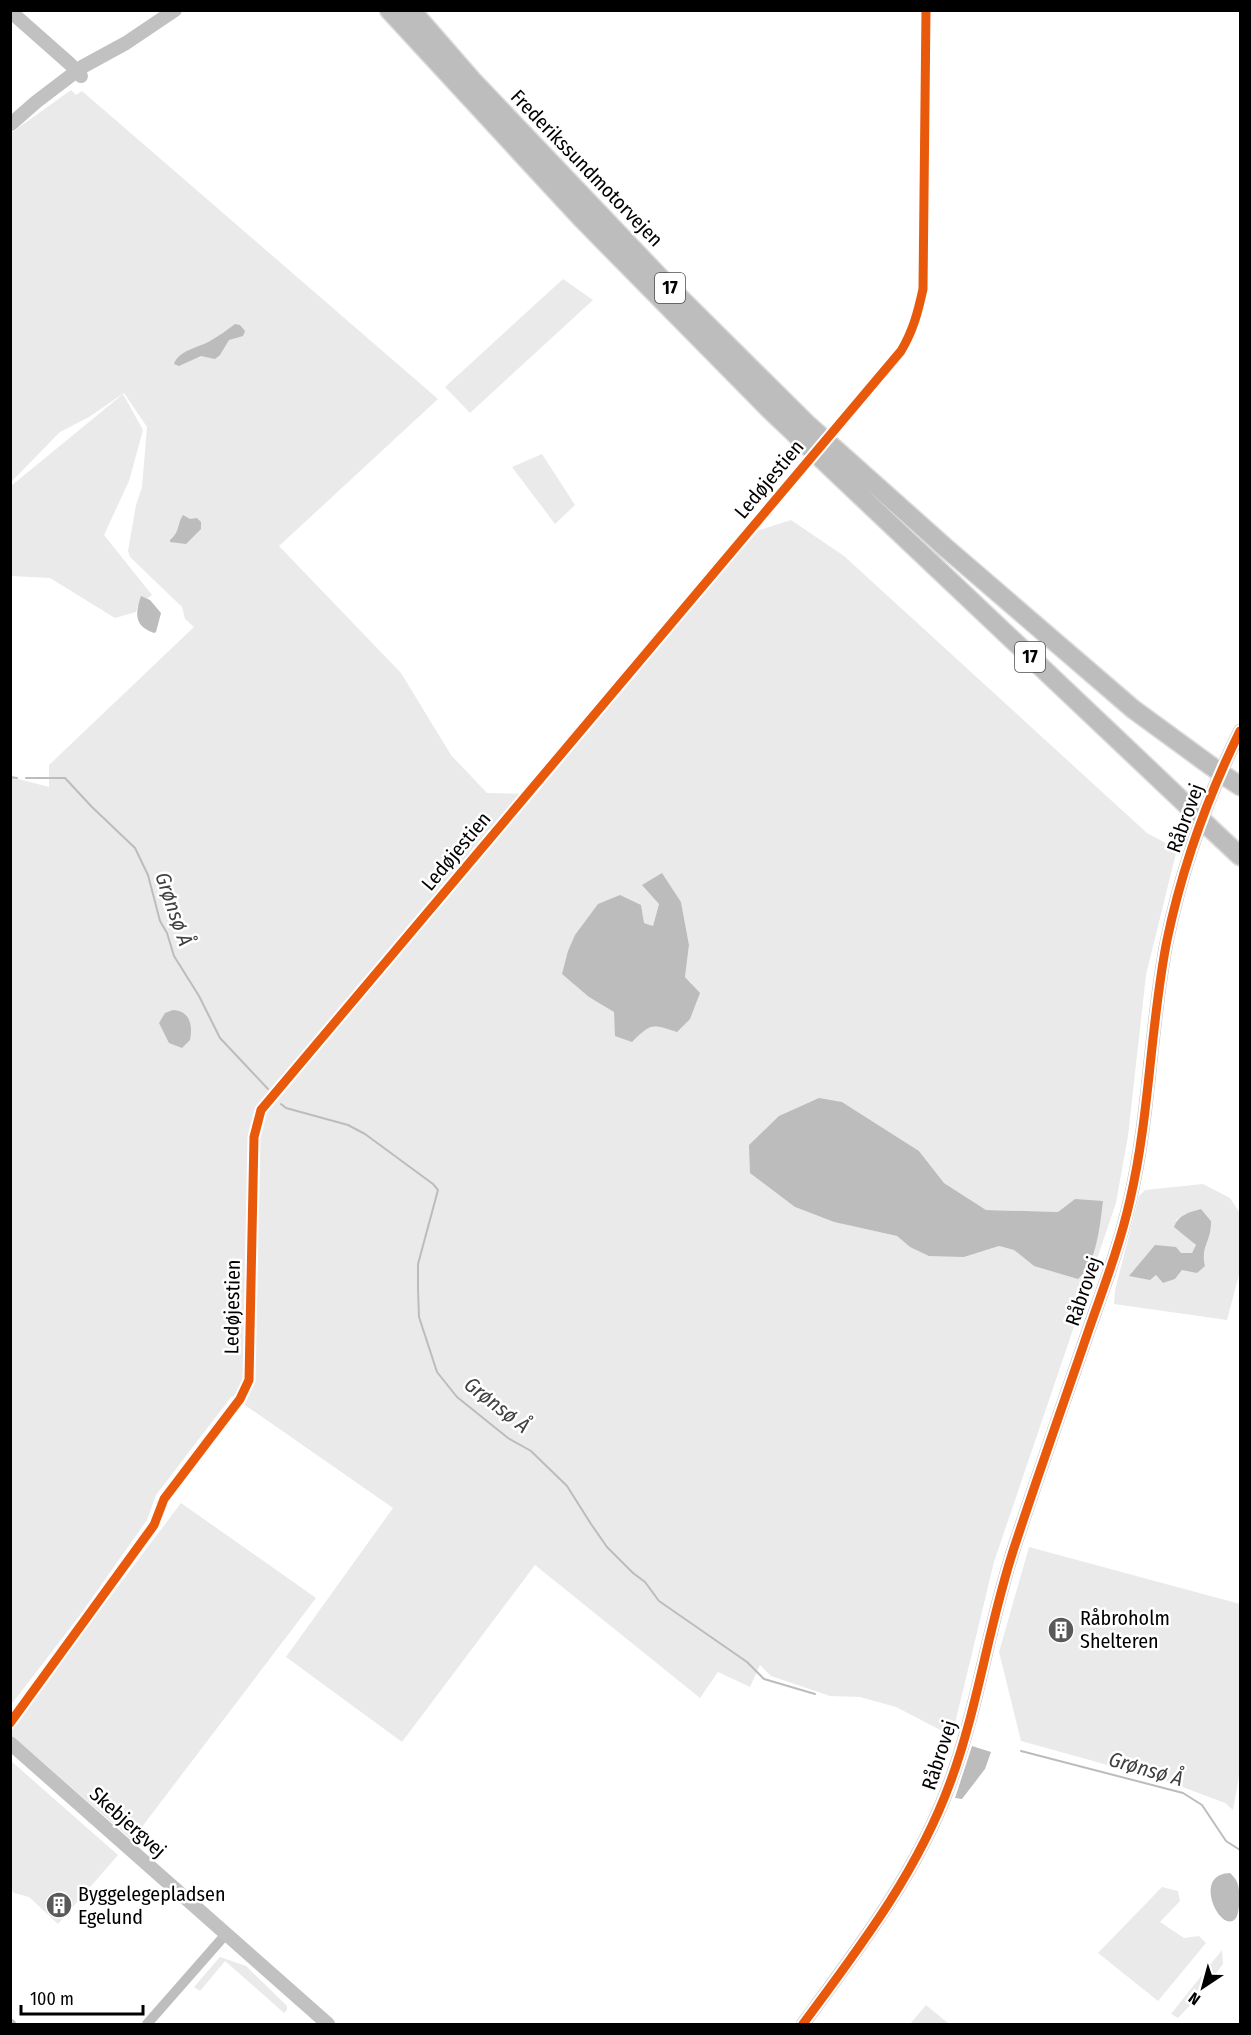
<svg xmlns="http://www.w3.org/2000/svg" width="1251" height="2035" font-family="'Fira Sans Condensed',sans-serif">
  <rect width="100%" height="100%" fill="#fff"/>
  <!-- green -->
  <path fill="#eaeaea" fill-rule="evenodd" d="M71,90L76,95L82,91L438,399L279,546L401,673L451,755L487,793L535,794L753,532L791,520L844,556L1147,833L1177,849L1146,975L1128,1136L1116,1203L994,1562L952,1736L896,1707L860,1697L830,1696L771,1676L760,1665L750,1687L718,1672L700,1698L535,1565L402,1742L286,1657L393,1508L232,1396L156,1495L147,1520L80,1615L11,1705V777L49,787V765L194,627L185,619L182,607L130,557L128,551L136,505L142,487L147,427L124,393L89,417L60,432L11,482V133ZM662,874L681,902L689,945L685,977L692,984L659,1026L646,1028L589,997L644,923L653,926L659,904ZM842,1102L919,1151L944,1183L986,1210L1058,1212L1075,1199L1034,1266L1014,1250L999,1246L964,1257L910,1247L897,1236L834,1222L795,1207Z
    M563,279L593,300L470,413L445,387Z
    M123,394L143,430L129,481L104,535L152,595L138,605L136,612L115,618L50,578L11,576V486Z
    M542,454L575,505L555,524L512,467Z
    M1203,1184L1230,1198L1240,1213V1271L1227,1320L1114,1304L1115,1290L1139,1196L1145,1190ZM1201,1209L1211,1221V1229L1202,1254L1182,1270L1175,1279L1163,1283L1156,1275L1181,1253H1192L1196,1246L1176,1220L1185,1214Z
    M181,1503L316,1598L132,1840L11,1735L10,1729Z
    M1029,1547L1240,1604V1771L1233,1810L1225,1803L1169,1782L1021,1741L999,1652Z
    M11,1761L118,1855L58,1924L29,1897L14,1893L11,1889Z
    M1162,1887L1178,1891L1180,1901L1160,1922L1184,1938L1199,1936L1206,1943L1158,2001L1098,1953Z
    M1222,1950L1223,1964L1199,1996L1178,2018L1171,2014Z
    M220,1957L246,1966L287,2006V2010L284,2013L225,1961L200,1991L194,1987Z
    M926,2005L949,2024H910Z"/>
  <!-- water -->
  <path fill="#bcbcbc" d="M235,324L240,325L245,331L243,336L229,340L220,355L215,359L201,356L179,366L174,364C179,350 198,348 210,341C219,336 227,330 235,324Z
    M183,515L190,519L197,518L201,522V529L186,544L170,542V540C180,532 177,524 183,515Z
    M141,596L150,600L161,613L156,632L154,633C134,626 135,614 141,596Z
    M662,873L681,902L689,945L685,977L700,993L690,1019L677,1032C652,1024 651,1023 632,1042L615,1036L614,1012L589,997L562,974L568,951L575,935L598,904L620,895L641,905L644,923L653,926L659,904L642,885Z
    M173,1010C190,1011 193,1025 190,1040L182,1048L169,1043L159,1023L165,1013Z
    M819,1098L842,1102L919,1151L944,1183L986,1210L1058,1212L1075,1199L1103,1201C1100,1224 1097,1263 1078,1279L1034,1266L1014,1250L999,1246L964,1257L929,1256L910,1247L897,1236L834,1222L795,1207L750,1173L749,1145L779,1116Z
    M1201,1209L1211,1221C1212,1241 1200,1246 1205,1266L1197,1273L1182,1270L1175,1279L1163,1283L1156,1275L1150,1280L1129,1276L1155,1245L1176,1247L1181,1253H1192L1196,1245L1174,1227C1178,1215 1189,1212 1201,1209Z
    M972,1746L991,1752L985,1769L962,1799L955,1798Z
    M1230,1873C1234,1877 1237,1880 1238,1885C1240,1892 1240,1912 1236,1918C1222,1937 1190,1874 1230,1873Z"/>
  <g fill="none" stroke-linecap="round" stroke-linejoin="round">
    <!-- stream -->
    <path stroke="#bcbcbc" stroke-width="2" d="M10,777L17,778
      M26,778H65L91,806L135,848L148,875L160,921L167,933L174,956L199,996L220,1038L268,1089
      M281,1104L286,1108L348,1125L365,1134L433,1184L438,1190L418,1264V1289L419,1317L437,1372L457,1397L508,1438L531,1451L567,1486L591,1524L607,1547L633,1573L645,1582L659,1601L747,1662L764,1679L815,1694
      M1021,1751L1183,1793L1202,1805L1226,1841L1240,1850"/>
    <defs>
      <path id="highway" d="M389,10L581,218L771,411L1194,812
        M411,10L472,80L671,289L806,423L946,548L1133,709L1211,766
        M1228,778L1240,786
        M1209,827L1240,856"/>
    </defs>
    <!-- highway casing -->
    <use href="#highway" stroke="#dbdbdb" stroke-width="21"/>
    <!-- street -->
    <path stroke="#bebebe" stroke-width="10" d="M10,2024H11
      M147,2024L226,1934"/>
    <!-- secondary -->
    <path stroke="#c1c1c1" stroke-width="14" d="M10,11L70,64L81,76
      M11,124L36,102L82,67L126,43L175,10
      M10,1743L328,2024
      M803,2024C859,1948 917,1873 950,1783C979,1705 989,1621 1016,1542C1039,1472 1064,1402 1088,1332C1103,1289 1120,1245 1130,1200C1150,1114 1150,1026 1167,940C1182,868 1208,796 1240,731"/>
    <!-- highway -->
    <use href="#highway" stroke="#bdbdbd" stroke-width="18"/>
    <defs>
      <path id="highway-bridge" d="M1211,766L1228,778
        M1194,812L1209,827"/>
    </defs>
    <!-- highway-bridge casing -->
    <use href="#highway-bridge" stroke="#dbdbdb" stroke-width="21" stroke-linecap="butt"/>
    <!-- highway-bridge -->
    <use href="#highway-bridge" stroke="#bdbdbd" stroke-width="18"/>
    <defs>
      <path id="cycleway" d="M10,1723L154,1525L164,1499L240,1399L249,1380L254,1137L261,1110L901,351C913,331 918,312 923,289L926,10
        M803,2024C859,1948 917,1873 950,1783C979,1705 989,1621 1016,1542C1039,1472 1064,1402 1088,1332C1103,1289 1120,1245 1130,1200C1150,1114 1150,1026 1167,940C1182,868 1208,796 1240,731"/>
    </defs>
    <!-- cycleway casing -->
    <use href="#cycleway" stroke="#fff" stroke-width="13"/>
    <!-- cycleway -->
    <use href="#cycleway" stroke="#e8590c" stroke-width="9"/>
  </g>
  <!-- icons -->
  <defs>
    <symbol id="building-disc" viewBox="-11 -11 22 22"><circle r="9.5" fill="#595959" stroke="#fff"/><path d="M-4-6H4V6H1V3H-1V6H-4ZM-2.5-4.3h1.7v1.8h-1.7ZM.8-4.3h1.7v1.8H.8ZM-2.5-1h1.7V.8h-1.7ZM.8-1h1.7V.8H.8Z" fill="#fff"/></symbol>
  </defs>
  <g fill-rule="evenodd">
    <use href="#building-disc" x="1046" y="1615" width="30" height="30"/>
    <use href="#building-disc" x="44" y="1890" width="30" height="30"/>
  </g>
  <g text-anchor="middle" stroke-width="5" stroke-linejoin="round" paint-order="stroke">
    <!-- shield labels -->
    <g fill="#fff" stroke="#4c4c4c" stroke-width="1.5">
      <rect x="655" y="273" width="30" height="30" rx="4.5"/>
      <rect x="1015" y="642" width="30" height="30" rx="4.5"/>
    </g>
    <g font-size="18" font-weight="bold" fill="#000">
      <text x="670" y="294">17</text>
      <text x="1030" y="663">17</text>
    </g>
    <!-- street labels -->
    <g font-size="20" fill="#000" stroke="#fff">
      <text transform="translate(587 168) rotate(46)" y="7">Frederikssundmotorvejen</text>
      <text transform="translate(769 479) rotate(-50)" y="7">Ledøjestien</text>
      <text transform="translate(1185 818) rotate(-70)" y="7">Råbrovej</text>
      <text transform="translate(456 851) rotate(-50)" y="7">Ledøjestien</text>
      <text transform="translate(1083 1291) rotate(-71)" y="7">Råbrovej</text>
      <text transform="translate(232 1307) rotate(-89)" y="7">Ledøjestien</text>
      <text transform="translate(939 1755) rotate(-72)" y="7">Råbrovej</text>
      <text transform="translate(128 1822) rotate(42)" y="7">Skebjergvej</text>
    </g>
    <!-- poi labels -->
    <g font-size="20" fill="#000" stroke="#fff" text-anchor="start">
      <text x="1080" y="1625">Råbroholm<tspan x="1080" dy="23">Shelteren</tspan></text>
      <text x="78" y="1901">Byggelegepladsen<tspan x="78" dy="23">Egelund</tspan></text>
    </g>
    <!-- water labels -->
    <g font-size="21" font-style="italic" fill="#404040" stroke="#fff">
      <text transform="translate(174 909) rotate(71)" y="7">Grønsø Å</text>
      <text transform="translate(497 1405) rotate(38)" y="7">Grønsø Å</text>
      <text transform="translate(1146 1769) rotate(16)" y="7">Grønsø Å</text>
    </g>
  </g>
  <!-- border -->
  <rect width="1251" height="2035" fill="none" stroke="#000000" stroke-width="24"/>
  <!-- north arrow -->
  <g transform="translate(1203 1987) rotate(216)" stroke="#ffffff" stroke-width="4.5" paint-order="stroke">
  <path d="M0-4.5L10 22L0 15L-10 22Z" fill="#000000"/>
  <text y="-9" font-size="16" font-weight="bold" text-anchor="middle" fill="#000000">N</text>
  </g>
  <!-- scale -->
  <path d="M21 2005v9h122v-9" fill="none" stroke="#000000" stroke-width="3"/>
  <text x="30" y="2005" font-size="18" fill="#000000" stroke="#ffffff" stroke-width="4.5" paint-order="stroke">100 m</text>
</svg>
